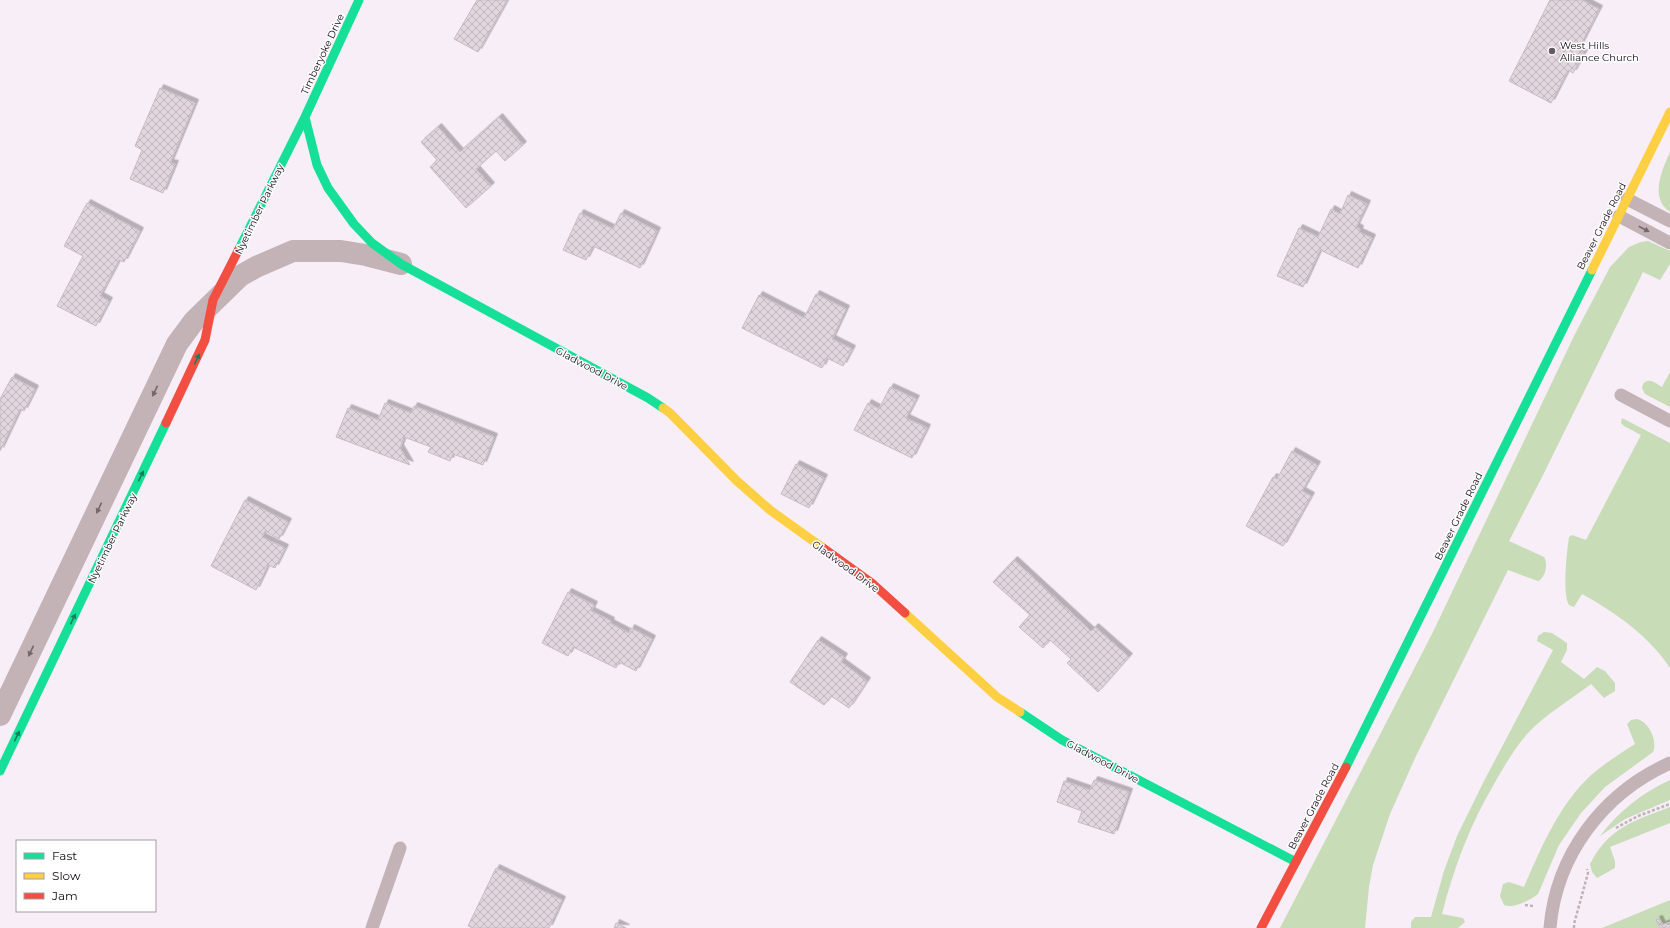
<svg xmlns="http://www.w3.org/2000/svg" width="1670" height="928" font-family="Montserrat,sans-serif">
  <defs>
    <pattern id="building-cross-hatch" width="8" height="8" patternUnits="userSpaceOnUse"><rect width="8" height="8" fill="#e1d6dd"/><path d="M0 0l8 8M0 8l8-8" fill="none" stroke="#c0b6bd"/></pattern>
    <filter id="shadow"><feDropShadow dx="3.5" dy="-3.5" stdDeviation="0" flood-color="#0004"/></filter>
  </defs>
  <rect width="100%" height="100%" fill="#f8eef8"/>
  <!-- green -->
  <path fill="#c7dcb7" d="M1670,152V212C1649,198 1662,170 1670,152Z
    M1648,241L1670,251V264L1660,280L1643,272L1543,475L1509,541L1544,557C1548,564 1546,577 1538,581L1535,580L1508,570L1416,756L1390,814L1373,865L1369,887L1365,928H1280L1432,634L1575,334L1610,267L1629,247L1641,242Z
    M1670,372V407L1645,394L1642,388L1643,384C1649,377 1655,383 1662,387Z
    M1622,418L1670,443V668C1649,636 1615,612 1582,594L1574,607L1569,605C1562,594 1567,550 1569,537L1572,535L1586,540L1641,435L1624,426L1621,423Z
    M1544,632L1552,633L1567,643V650L1561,662L1584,679L1597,667L1605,671L1615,683V691L1604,698L1591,684C1570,700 1546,714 1528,733C1515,748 1504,766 1494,784C1470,825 1454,867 1442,914L1463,918L1465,922L1458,928H1411V922L1415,917H1431L1444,871L1457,836L1484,781L1553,650L1537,641L1538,636Z
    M1637,719C1649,722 1658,741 1653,752L1605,787L1581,813L1559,845L1538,894C1530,900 1513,909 1504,905L1500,896L1503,884L1509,882L1524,887C1540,850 1557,810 1585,781C1600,766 1618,755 1635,744L1627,724L1631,720Z
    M1670,780V800L1625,819L1600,836C1619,811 1642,793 1670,780Z
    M1670,807V823L1610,847L1615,861V868L1597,878L1592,872L1590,864C1609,827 1634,821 1670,807Z
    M1670,900V922L1662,925L1659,919L1657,920L1660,928H1602Z"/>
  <!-- building -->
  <path fill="url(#building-cross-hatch)" stroke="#c6bcc3" filter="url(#shadow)" d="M477,0H507L478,52L454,39Z
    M1550,0H1582L1599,9L1578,50L1584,53L1573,73L1568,70L1551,103L1509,81Z
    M160,88L195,103L170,163L175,164L163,193L130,179L142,150L135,146Z
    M499,117L523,145L505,161L496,151L476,169L491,186L466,208L430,167L437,160L421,142L438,127L460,152Z
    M1348,195L1367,204L1356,227L1360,229L1359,232L1372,238L1358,268L1320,250L1303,287L1277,276L1299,228L1318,237L1331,209L1340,214Z
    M87,203L140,231L124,262L119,260L100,296L109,301L96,326L57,306L83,256L64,246Z
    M580,213L613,229L621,213L657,231L640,268L593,246L586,260L563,250Z
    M816,294L846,309L832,339L852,349L843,366L827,358L822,368L742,328L759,295L804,318Z
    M12,377L35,389L24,411L20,409L0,451V399Z
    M890,387L916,399L906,418L927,428L912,458L854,430L868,403L879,409Z
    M385,403L411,413L414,406L494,437L483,465L453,454L450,461L428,452L431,447L404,437L400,448L410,465L336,437L348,408L378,420Z
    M1292,451L1317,465L1302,491L1311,496L1283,546L1246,526L1273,477L1277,479Z
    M796,464L824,478L809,508L781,494Z
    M245,500L288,522L279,539L265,531L262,537L285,548L275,568L268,565L256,590L211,566Z
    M1014,560L1091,631L1095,627L1129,657L1098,692L1067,663L1071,659L1050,640L1043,648L1019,627L1030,615L993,582Z
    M568,592L594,605L591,611L611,621L610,623L629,633L631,628L652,639L636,671L619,662L616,668L573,647L568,656L542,643Z
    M818,640L844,657L841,662L867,681L849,708L831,696L824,705L790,682Z
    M1094,780L1129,792L1114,834L1078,822L1082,811L1057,802L1064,781L1090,790Z
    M496,868L562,900L549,928H473L468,926Z
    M1659,919L1662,925L1670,922V928H1660L1656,920Z
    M616,923L626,928H614Z"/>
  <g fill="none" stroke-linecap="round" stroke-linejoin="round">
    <!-- path -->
    <path stroke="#beb2b7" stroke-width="2.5" stroke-dasharray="3 2" stroke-linecap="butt" d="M1616,828L1638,816L1670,804
      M1525,905L1533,906
      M1574,928V924L1588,873L1587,869"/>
    <!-- lane -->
    <path stroke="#c3b3b6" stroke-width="13" d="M1627,199L1670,221
      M1619,216L1670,243
      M1621,395L1670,421
      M372,928L400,848
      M1550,928C1556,855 1603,793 1670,763"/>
    <!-- street -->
    <path stroke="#c3b3b6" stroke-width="22" d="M0,715L177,344L194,321L240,276L256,267L293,251H341L366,255L401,264"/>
    <!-- fast -->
    <path stroke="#16e098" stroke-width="9" d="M305,117L317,165L328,188L354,224L372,243L401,264L648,398L663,408
      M239,249L305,117L359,0
      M1020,712L1062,740L1296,862
      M1346,767L1592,270
      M0,771L166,423"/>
    <!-- slow -->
    <path stroke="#ffcf43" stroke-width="9" d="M1592,270L1670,112
      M663,408L670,413L737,481L770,510L823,548
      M905,613L997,697L1020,712"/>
    <!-- jam -->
    <path stroke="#f24e42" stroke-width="9" d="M166,423L205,340L213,300L239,249
      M823,548L873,584L905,613
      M1261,928L1346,767"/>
  </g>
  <!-- one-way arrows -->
  <defs><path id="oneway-solid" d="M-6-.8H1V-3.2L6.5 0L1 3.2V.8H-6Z"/></defs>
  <g fill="#74676d">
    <use href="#oneway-solid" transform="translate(1644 229) rotate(28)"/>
    <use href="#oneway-solid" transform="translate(155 391) rotate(115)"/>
    <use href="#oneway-solid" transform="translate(99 508) rotate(115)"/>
    <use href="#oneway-solid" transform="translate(31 651) rotate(115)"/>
  </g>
  <g fill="#15805c">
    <use href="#oneway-solid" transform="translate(197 359) rotate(-64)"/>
    <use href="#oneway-solid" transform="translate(141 476) rotate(-64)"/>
    <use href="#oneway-solid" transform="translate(73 619) rotate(-64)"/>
    <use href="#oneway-solid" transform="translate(17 736) rotate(-64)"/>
  </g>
  <!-- markers -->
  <circle fill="#635a63" stroke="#fff" stroke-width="1.5" cx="1552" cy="51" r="4"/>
  <g text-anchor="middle" stroke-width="3" stroke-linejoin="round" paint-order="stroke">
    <!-- poi labels -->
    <g font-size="10" fill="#130b13" stroke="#fff" text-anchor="start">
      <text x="1560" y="49">West Hills<tspan x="1560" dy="12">Alliance Church</tspan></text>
    </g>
    <!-- street labels -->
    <g font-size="10" fill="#130b13" stroke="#fff">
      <text transform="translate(322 54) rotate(-65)" y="4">Timberyoke Drive</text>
      <text transform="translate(259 209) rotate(-64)" y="4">Nyetimber Parkway</text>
      <text transform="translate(1601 226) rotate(-63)" y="4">Beaver Grade Road</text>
      <text transform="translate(592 368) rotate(28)" y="4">Gladwood Drive</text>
      <text transform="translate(1458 516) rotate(-64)" y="4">Beaver Grade Road</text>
      <text transform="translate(112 538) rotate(-64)" y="4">Nyetimber Parkway</text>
      <text transform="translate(846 566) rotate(36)" y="4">Gladwood Drive</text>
      <text transform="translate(1103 761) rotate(28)" y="4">Gladwood Drive</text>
      <text transform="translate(1313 806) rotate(-62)" y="4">Beaver Grade Road</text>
    </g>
  </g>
  <!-- legend -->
  <rect x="16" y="840" width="140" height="72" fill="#ffffff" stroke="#a19da1"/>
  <rect x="24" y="853" width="20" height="6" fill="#16e098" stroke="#a19da1"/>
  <text x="52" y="860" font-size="12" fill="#130b13">Fast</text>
  <rect x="24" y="873" width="20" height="6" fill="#ffcf43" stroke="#a19da1"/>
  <text x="52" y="880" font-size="12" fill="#130b13">Slow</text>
  <rect x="24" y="893" width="20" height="6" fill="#f24e42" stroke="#a19da1"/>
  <text x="52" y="900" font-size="12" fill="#130b13">Jam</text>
</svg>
